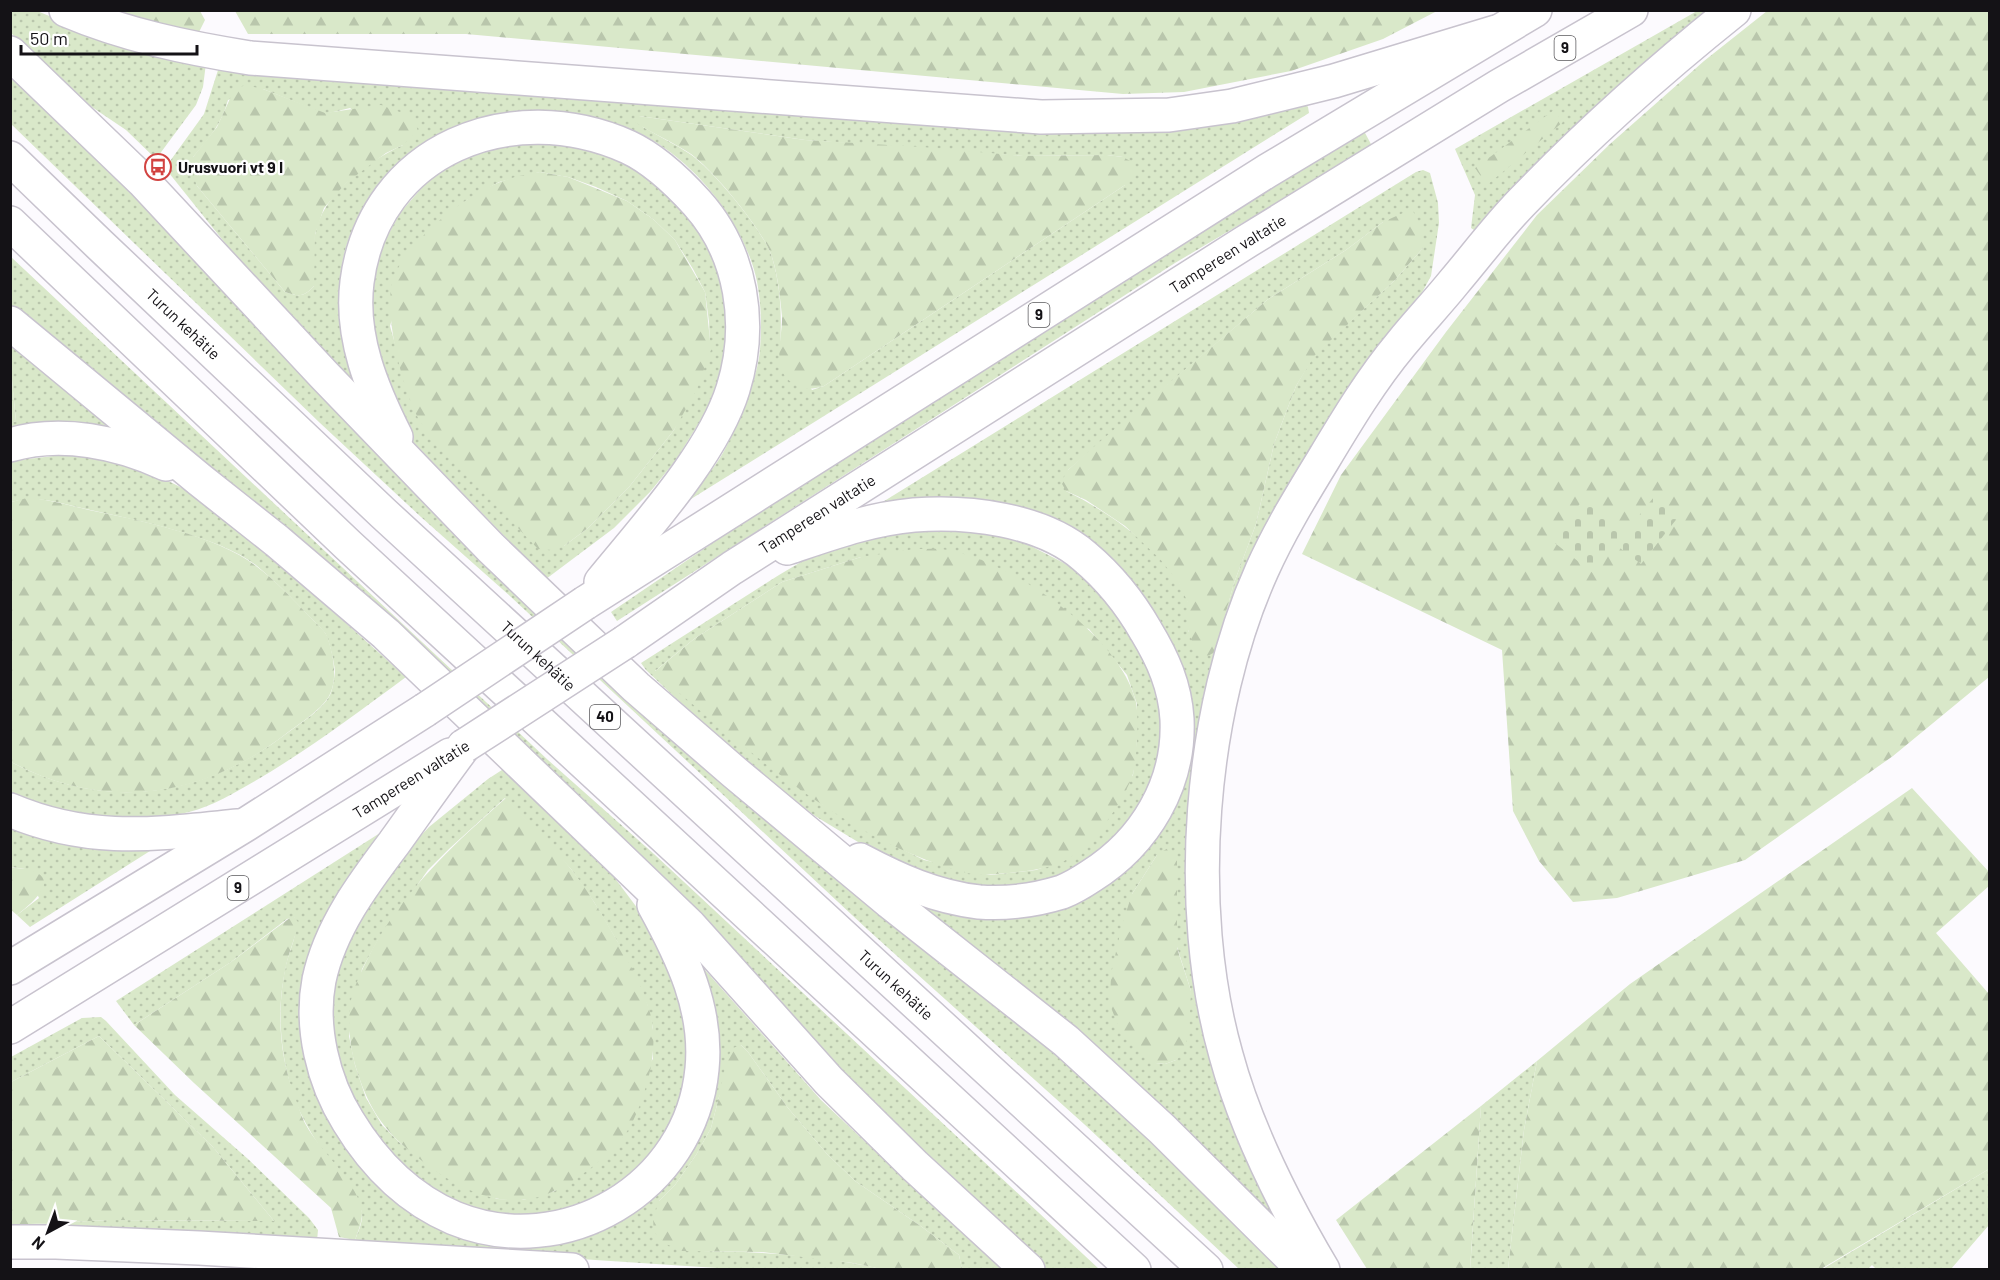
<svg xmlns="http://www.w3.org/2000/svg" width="2000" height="1280" font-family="Barlow,sans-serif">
  <defs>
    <pattern id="grass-dots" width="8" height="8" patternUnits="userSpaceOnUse" patternTransform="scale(1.5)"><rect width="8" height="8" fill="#d9e8c9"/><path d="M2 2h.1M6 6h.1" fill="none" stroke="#b9c6ac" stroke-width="1.8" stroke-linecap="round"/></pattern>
    <pattern id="forest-firs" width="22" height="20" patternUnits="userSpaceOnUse" patternTransform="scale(1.5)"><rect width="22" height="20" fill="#d9e8c9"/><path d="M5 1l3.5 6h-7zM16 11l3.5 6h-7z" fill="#b9c6ac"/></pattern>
    <pattern id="cemetery-stones" width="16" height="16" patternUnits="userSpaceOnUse" patternTransform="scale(1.5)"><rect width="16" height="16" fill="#d9e8c9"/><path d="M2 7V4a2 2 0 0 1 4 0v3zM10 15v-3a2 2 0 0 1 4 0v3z" fill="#b9c6ac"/></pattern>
  </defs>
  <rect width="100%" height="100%" fill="#fcfafe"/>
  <!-- grass -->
  <path fill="url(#grass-dots)" fill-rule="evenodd" d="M10,11H37L99,36L206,63L203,87L196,105L156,159L126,130L83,101L11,33Z
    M1697,11H1716L1477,232L1471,228L1475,195L1455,149Z
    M219,67L1102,133L1166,130L1304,102L1308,107L1309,113L683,504C696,487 714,470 724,451C738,425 758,378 760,349C762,326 761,299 756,277C740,212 679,141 613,123C594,118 575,116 556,115C524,112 488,112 458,127C440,136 421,154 405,166C397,172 388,177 382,184C326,243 332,328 360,398L281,313L165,168L204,114ZM263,89L325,114L350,108L403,145C367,162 323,192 315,235C312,251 314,269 314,286C304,297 299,297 285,292L197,186L193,157C209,139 222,123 228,100ZM639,116L805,140L1023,156L1107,155L1123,157L1125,185L824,386L812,390L780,348C782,318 781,287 772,257C764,231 713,170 690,154C675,144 658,136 643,127Z
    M10,72L83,141L337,406L431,511L515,592L1108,1094L1284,1269H1239L1084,1124L867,929L511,597L421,517L320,423L11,124Z
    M1364,131L1372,146L1175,263L617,621L611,612L767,506L1167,249Z
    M557,143L608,155L635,169L684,205L716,254L729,307L726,341L719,380L707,410L676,460L650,492L614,528L546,579L414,443L395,411L369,314L378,253L400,213L431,177L476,152L500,144ZM540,172L568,177L596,187L627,201L653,219L675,240L693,269L705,292L709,322L710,350L674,430L629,487L588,528L564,546L410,397L390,326L412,249L435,226L467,200L499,182Z
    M1423,170L1430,173L1438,203L1439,223L1431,276L1406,322L1273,533L1192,842L1283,1228L903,896L937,911L960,917L979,919L1013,916L1155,838L1169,638L1159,618L1147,601L1103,558L873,508L1416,172ZM1383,222L1423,248L1394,281L1314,355L1296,386L1274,444L1256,524L1234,583L1215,651L1188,631C1188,622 1190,611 1188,602C1176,557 1106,510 1066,491L1068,470L1267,300L1346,250ZM1157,855L1177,861V947L1191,991L1176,1060L1165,1064L1156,1063L1132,894Z
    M10,256L548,760L654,854L1099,1269H1047L992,1222L910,1145L544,765L380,606L11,307Z
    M11,344L134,437L11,432L10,423L16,421L12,380L11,379Z
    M62,455C97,458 132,465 164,479C211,500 253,540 291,574C329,608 368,643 406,677C357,713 308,750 255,781C234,793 213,806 189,812C162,819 136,818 108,817C74,815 40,808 11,793V762C108,813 204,797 290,731C303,721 322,710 330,695C333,689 334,678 335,672C335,665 329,639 325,633C320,626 312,620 306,613C291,597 274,580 257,566C220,537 141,521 95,511C65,505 41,494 11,502V461Z
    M922,526L984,531L1023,542L1062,562L1083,575L1107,597L1156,675L1164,747L1140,812L1086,863L1056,877L1031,885L977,888L916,871L863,845L815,816L742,761L646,670L641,663L779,575L811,556L848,541ZM861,557L1089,629L1127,675L1137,704V738L1133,775L1065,860L1036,870L990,875L924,860L870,833L822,804L655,671L694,639L782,582Z
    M505,768L611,873L650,925L678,995L686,1033L688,1053L684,1089L672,1121L651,1152L632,1172L595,1200L541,1215H487L428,1190L371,1140L333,1052L330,989L351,929L409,848L429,827L488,779ZM505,798L571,869L594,902L617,941L647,1004L653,1028V1059L555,1191L523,1200L497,1199L442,1174L400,1143L382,1125L366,1098L355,1065L349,1036L362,969L378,940L428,870L450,848Z
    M10,824L130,849L150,851L30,927L17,915L39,898L25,869L11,867Z
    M391,826L356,866L332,906L329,1120L339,1139L356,1163L385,1190L507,1245L684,1160L697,961L821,1100L931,1204L1006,1269H962L959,1255L922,1227L855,1181L827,1154L788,1108L748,1052L741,1045L719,1097L711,1128L696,1155L675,1185L659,1201L682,1251C749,1251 816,1254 881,1269H732L473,1252L355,1240C358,1232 363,1222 362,1213C361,1206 352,1196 348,1190C330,1160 307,1132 295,1100C280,1056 276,1010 286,965C290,948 299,934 294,917L287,919L231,962L134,1025L116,1001Z
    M101,1017L106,1021L175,1095L248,1159L309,1218L318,1230L317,1241L11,1233L10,1225L109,1220L274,1221L213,1147L99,1036L11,1082V1057L82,1018Z
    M1537,1061L1524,1130L1508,1269L1470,1270L1481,1106Z
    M1989,1169V1225L1951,1269H1876L1872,1265L1868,1269L1821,1270Z"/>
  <!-- forest -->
  <path fill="url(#forest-firs)" d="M109,11H200L205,20L199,32L141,22Z
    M235,11H1437L1383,39L1291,71L1184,92L1123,94L466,34H248Z
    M1767,11H1989V677L1893,756L1745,860L1617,898L1573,902L1539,861L1513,811L1502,650L1302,554L1341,475L1446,332L1537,215L1610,144L1704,61Z
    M245,85L263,89L325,113L381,105L413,117L418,131L403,145L386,153L346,183L324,208L315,234L314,286C304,297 299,297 285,292L197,186L191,170L193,157L217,127L234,90Z
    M1554,110L1563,122L1487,185L1475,168Z
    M639,116L805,140L922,147L1023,156L1107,155L1123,157L1132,162L1135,169L1133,176L1125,185L824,386C811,390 805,390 794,384C770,371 783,337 782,316C780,297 778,276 772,257C764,231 714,171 691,154C673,142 653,134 635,122V118Z
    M540,172L568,177L627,201L653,219L675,240L705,292L711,350L696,391L674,430L629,487L588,528L564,546L552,550L538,549L435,441C430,435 425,429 421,423C403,393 380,306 395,274C412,238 464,196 500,182C513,177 526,174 540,172Z
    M1412,209L1421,227L1423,248L1394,281L1315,355L1296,386L1274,444L1256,524L1234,583L1215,652L1206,657L1197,654L1188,630V603L1179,583L1160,559L1125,526L1086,500L1066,491L1061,482L1068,470L1090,450L1267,300L1346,250L1383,222Z
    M11,379L12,380L16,421L11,423Z
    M27,498C48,499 68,505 89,510C138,520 216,535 256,566C275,580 293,599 309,616C314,622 324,629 327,636C333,653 338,677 330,694C324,708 299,724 287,733C202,799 106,812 11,762V502Z
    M915,549C926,549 938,548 948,550C1012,562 1121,636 1136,702C1139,715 1137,765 1132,777C1121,805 1092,848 1064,861C1047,869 1028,871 1009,873C995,874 980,876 967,873C847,842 747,749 654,672L694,639L782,582L861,557Z
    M1912,788L1989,872V886L1936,933L1989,994V1169L1821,1269H1508L1524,1130L1537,1061L1630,984Z
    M506,798C527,822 551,844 571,869C592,896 609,926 625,955C637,978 651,1004 653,1030C655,1054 650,1076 642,1099C635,1119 626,1138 609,1153C586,1173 554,1198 521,1200C480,1203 441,1177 411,1152C383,1129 369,1108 358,1074C350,1051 347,1024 351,1000C355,983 364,966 372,950C405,889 454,844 506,798Z
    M1168,848L1177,861V948L1191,991L1189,1033L1182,1055L1176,1060L1165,1064L1156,1063L1137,1050L1118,1025L1110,1005L1111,974L1122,925L1132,894L1157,855Z
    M11,867C17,869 24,868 30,870C63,880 29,905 17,915L11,910Z
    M291,917H294L298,922C296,937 289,951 286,966C276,1011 279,1056 296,1100C299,1108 302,1118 306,1125C319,1150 361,1186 362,1213C362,1223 358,1231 355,1240L339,1237L331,1208L194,1083L134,1025L231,962Z
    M99,1036L213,1147L274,1221L109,1220L11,1225V1082Z
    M741,1045L748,1052L788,1108L827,1154L855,1181L922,1227L959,1255L962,1269H881L853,1263L761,1252L682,1251L666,1244L654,1232L653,1219L659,1201L675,1185L696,1155L711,1128L719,1097L727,1058L733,1048Z
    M1481,1106L1470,1269H1367L1336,1220Z"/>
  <!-- cemetery -->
  <path fill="url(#cemetery-stones)" d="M1654,497L1679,516L1641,564L1616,545L1593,573L1551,540L1583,500L1625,533Z"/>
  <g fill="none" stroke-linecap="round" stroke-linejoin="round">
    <defs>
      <g id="highway">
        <path d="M66,10C125,35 187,48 250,58L1041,117L1169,115L1232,106L1334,81L1496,32"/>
        <path d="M10,53L143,181L324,375L491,548L636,687L734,772L890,902L1066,1041L1162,1129L1304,1270"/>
        <path id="s1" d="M10,158L99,244L384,514L1206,1270"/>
        <path d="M10,223L348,545L1134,1270"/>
        <path d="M10,323L200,480L277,541L386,634L690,926L829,1081L915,1166L1028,1270"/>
        <path d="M396,437C372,389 350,337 357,282C374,148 512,95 628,147C654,159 678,182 697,203C742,253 753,325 733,389C713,454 644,529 601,582"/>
        <path d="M10,445C61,430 119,442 166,464"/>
        <path d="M787,548C829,534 869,519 914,515C968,511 1041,519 1084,556C1109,577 1130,603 1146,631C1163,659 1175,686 1177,719C1180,784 1145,842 1091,876C1082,882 1072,888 1062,892C1036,900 1006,904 979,902C935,897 898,880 860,860"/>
        <path d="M585,603L1267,171L1535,10"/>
        <path id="s2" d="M625,642L732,568L1244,243L1499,86L1631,10"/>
        <path d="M464,746C440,778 417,811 394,843C363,884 330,928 319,980C310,1027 323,1081 348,1121C374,1164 407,1198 454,1218C564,1263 691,1188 702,1069C708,1009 682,956 654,905"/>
        <path d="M10,810C90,844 155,834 238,826"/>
        <path d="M10,968L245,825L425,710"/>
        <path d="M10,1027L450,755"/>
        <path d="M10,1242H56L199,1248L572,1270"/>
        <path d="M1323,1270C1284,1204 1246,1129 1226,1055C1184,907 1199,710 1262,570C1279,532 1301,496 1323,460C1347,420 1371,380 1401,344C1418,323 1437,303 1454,282C1476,256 1497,228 1521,203C1587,134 1659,70 1734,10"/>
      </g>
    </defs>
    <!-- highway casing -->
    <use href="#highway" stroke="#c8c3ce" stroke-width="36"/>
    <!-- highway -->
    <use href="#highway" stroke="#fff" stroke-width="33"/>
    <defs>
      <path id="highway-bridge" d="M425,710L585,603
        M464,746L625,642"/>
    </defs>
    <!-- highway-bridge casing -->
    <use href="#highway-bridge" stroke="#c8c3ce" stroke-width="36" stroke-linecap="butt"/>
    <!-- highway-bridge -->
    <use href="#highway-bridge" stroke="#fff" stroke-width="33"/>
  </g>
  <!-- icons -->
  <defs>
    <symbol id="bus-ring" viewBox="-11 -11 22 22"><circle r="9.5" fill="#fff" stroke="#d24341" stroke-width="1.5"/><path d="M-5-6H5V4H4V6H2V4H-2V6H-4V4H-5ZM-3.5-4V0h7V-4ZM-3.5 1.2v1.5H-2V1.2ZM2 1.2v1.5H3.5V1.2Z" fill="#d24341"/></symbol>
  </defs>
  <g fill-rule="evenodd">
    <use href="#bus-ring" x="143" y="152" width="30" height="30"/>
  </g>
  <g text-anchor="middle" stroke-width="4.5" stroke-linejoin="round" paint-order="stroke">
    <!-- shield labels -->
    <g fill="#fff" stroke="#5a595c" stroke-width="1.5">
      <rect x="1554.5" y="36" width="21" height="24" rx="4.5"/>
      <rect x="1028.5" y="303" width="21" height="24" rx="4.5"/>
      <rect x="590" y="705" width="30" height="24" rx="4.5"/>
      <rect x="227.5" y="876" width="21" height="24" rx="4.5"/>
    </g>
    <g font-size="15" font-weight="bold" fill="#141216">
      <text x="1565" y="53">9</text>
      <text x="1039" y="320">9</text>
      <text x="605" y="722">40</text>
      <text x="238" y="893">9</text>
    </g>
    <!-- poi labels -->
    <g font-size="16" font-weight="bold" fill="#141216" stroke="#fff" text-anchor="start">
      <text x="178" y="173">Urusvuori vt 9 I</text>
    </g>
    <!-- street labels -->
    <g font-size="16" fill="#141216" stroke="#fff">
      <text dy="6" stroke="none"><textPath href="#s2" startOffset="717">Tampereen valtatie</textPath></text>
      <text dy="6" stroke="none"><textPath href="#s1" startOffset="240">Turun kehätie</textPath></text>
      <text dy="6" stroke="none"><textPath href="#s2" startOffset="231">Tampereen valtatie</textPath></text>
      <text dy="6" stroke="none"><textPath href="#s1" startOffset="726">Turun kehätie</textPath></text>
      <text transform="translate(411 779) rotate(-32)" y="6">Tampereen valtatie</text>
      <text dy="6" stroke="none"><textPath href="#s1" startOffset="1212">Turun kehätie</textPath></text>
    </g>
  </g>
  <!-- border -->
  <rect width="2000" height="1280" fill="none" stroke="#141216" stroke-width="24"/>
  <!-- north arrow -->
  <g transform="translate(48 1232) rotate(221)" stroke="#ffffff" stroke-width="4.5" paint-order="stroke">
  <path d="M0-4.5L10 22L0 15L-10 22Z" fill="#141216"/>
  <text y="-9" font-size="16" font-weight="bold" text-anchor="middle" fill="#141216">N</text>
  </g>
  <!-- scale -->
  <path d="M21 45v9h176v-9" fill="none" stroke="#141216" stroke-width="3"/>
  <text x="30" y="45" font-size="18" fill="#141216" stroke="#ffffff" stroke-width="4.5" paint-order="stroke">50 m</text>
</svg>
